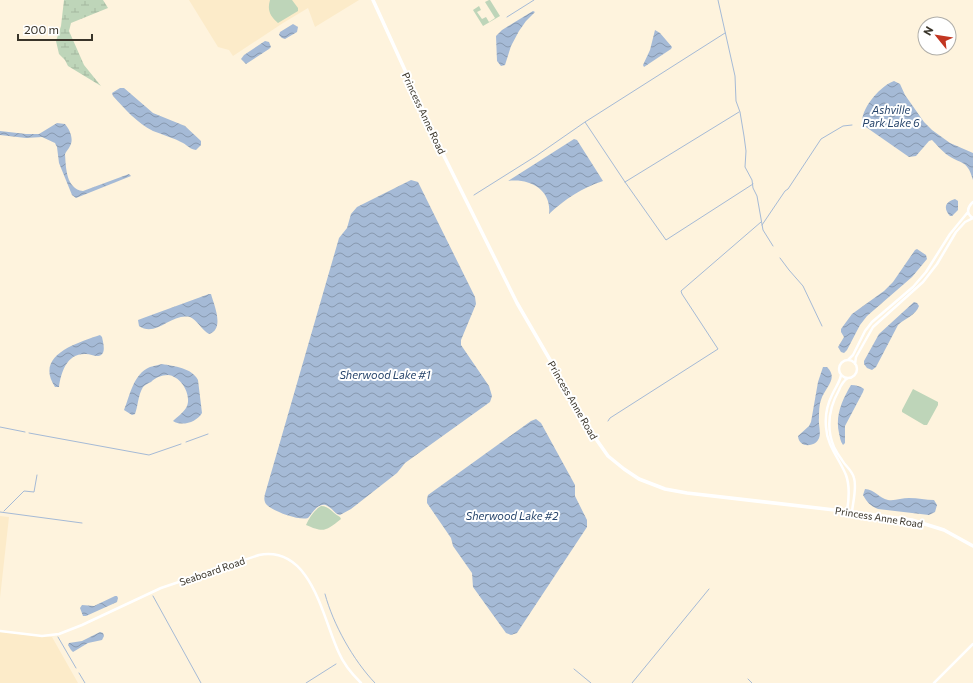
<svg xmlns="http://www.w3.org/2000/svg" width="973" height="683" font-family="Commissioner,sans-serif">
  <defs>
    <pattern id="wetland-marsh" width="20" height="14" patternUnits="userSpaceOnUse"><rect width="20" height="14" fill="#bed5b9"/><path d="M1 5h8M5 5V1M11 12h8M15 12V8" fill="none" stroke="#a4b79f"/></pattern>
    <pattern id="water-waves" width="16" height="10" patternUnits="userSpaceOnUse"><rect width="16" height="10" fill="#a5bad6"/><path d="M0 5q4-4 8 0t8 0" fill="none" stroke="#8798ae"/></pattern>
  </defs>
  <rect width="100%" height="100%" fill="#fef3dd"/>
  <!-- built -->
  <path fill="#fcebc9" d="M189,0H359L315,27L308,8L283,23L233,56L229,50L218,47Z
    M0,516L9,517L0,598Z
    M0,631L52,637L78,683H0Z"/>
  <!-- green -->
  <path fill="#bed5b9" d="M270,0H292L298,8V11L278,23C270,16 267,10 270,0Z
    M489,0H490L500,16L483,26L473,10L479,6L481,10L477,12L482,19L486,17L489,22L495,18L485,2Z
    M913,389L938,402V405L927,425H924L902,412V410Z
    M321,506C330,506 333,514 340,517L341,519C326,531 324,533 306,525C309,518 314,510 321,506Z"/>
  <!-- wetland -->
  <path fill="url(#wetland-marsh)" d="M64,0H103L108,8L71,23L69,31L84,65L101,86L68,66L65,60L59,54L56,41L61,26Z"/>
  <!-- water -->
  <path fill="url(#water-waves)" d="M533,11L535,12L526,21L519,31L511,46L505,65L501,66L497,61L496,36L502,30Z
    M293,24L298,27L297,32L285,39L282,38L279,35L280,32Z
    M655,30L660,33L672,47L671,49L644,67L643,65L650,50Z
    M265,41L269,42L271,47L269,49L246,64L241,59L244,55Z
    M894,81L900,84L905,95L924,122L932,130L950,143L973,153V180C967,158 960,165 946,154C941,150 937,145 932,140L929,141L916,156L909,157L863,125C858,111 881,85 894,81Z
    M120,88H124L153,113L185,126L201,141V145L196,150C190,149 188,146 183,143C174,138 163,135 153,131C137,123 125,109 113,96L112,93Z
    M57,123L65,124C70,130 74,139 70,146C69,149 66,151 65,154C66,168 66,189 83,191L129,174L131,176L76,198L72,195L59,163L57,147L55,143L42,137L26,138L0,135V131L26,134H39Z
    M574,139L577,140L603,181C582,188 565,199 549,214C552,190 530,178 508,181Z
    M411,180L418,182L475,297L476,304L461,340V345L489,386L492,396L490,402L405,463L397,473L351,509L340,515C335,514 334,510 329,507C320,500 313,512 308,518C299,521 272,511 266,504C264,501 264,498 265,494L339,238L347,228L351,214L357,207Z
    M955,199L958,201V210L952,216H950C943,208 945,202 955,199Z
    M917,249L926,255L927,259L912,277L867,316L860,325L847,350L844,353L841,352L838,347L844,337L841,332V329L852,314L884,291L893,282L915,250Z
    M209,294H211C214,305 225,329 209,334C202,330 196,319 190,317C171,313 156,338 139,326L138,320L146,317Z
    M914,302L917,303L919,306C916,315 904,319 898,325L876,367L872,370L867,368L864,364V361L879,334Z
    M100,335L102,337C103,342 106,352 101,355C97,358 91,354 86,354C67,353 61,372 59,387H55C34,355 77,343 100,335Z
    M162,364C174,366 192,368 198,380L202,413C197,422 182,427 173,421C177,417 183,413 186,408C193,396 181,376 168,375C161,375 155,378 151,382C148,383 145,385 143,387C138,395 138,406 135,414L132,415L124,410C130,396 133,374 150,367C154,366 158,365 162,364Z
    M823,367H827C839,379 825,387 821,400C819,405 819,412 819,418C818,424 822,435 818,440C815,446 799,449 798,436L809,426L811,422L818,382Z
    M851,385C856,385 860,386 864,389L863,392L845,426V443L843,445C840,441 840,437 839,433C835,416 842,400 851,385Z
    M536,419L541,423L575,485V496L587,520V527L517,633L511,635L506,633L473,587L472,573L453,546L451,538L427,503V499L428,495L531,421Z
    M865,489C874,489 879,498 888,500C895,501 902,498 909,498C918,498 926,500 934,500L937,505L935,512L929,515L878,509C870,506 867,502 863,495Z
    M115,596H117L118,598L117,602L86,616H83L80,608L82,605L94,606Z
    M100,632L103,633L104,636L102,640L88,643L73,652L71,650L68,645L69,643L82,641Z"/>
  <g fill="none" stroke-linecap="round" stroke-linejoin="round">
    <!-- stream -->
    <path stroke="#a5bad6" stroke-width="1" d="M718,0L735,76L736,101L740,112L744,136L746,151L745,167L752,180L753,188L757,196L763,230L773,246
      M507,17L534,0
      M725,33L585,122L625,182L666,240L753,184
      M625,182L739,112
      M474,195L536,156L585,122
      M762,225L785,191L788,189L821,139L843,126L852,125
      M780,258L789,270L803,286L822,326
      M608,421L610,418L718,349L682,294L681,291L761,222
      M0,427L25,432
      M29,433L149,455L181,444
      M186,442L208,434
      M4,511L24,491L34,492L37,475
      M0,512L82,523
      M325,594C333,624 353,660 375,683
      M153,596L201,683
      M58,637L76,668
      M574,669L591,683
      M79,673L85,683
      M748,679L752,683
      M306,683L336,664
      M632,683L709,589"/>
    <!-- minor -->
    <path stroke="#fff" stroke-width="2.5" d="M973,218C966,214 967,207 973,202
      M839 369a9 9 0 1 1 18 0a9 9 0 1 1-18 0Z
      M848,360L853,355L865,331L872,322L913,287L926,272L950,234L968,212
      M855,364L856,357L873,327L923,282L937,264L956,232L965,222L973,218
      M841,375C840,382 835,388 832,395C827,405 825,416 826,427C827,446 839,458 846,475C850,486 849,499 847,511
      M848,378C843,381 841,385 839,390C829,408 826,428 834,447C836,451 839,456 842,460C846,467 852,470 854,478C857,488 853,501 852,512
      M0,631L42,636L59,634L82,625L161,588L259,555C312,545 323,620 339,653C344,665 352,674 361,683
      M934,683L973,644"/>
    <!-- major -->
    <path stroke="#fff" stroke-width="3.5" d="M373,0L445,158L517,303L596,439L608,456L624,469L639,479L665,489L687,493L852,512L912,520L944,530L973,546"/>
  </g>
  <g text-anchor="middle" stroke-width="4" stroke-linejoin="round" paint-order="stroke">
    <!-- street labels -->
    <g font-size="10" fill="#393429" stroke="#fff">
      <text transform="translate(424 113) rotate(65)" y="4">Princess Anne Road</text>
      <text transform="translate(573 400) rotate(60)" y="4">Princess Anne Road</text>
      <text transform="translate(879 517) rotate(9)" y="4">Princess Anne Road</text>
      <text transform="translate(212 571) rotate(-19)" y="4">Seaboard Road</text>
    </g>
    <!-- water labels -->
    <g font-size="11" font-style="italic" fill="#25436a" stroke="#fff">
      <text x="891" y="114">Ashville<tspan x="891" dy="13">Park Lake 6</tspan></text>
      <text x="385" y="379">Sherwood Lake #1</text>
      <text x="512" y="520">Sherwood Lake #2</text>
    </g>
  </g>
  <!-- north arrow -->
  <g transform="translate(937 36) rotate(300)"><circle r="19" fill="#ffffff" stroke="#b0aea9"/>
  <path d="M0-3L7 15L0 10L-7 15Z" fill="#c23622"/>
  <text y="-6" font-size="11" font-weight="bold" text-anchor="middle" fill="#393429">N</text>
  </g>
  <!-- scale -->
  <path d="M18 34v6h74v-6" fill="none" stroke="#393429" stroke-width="2"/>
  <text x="24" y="34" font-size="12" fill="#393429" stroke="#ffffff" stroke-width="3" paint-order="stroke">200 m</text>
</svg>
